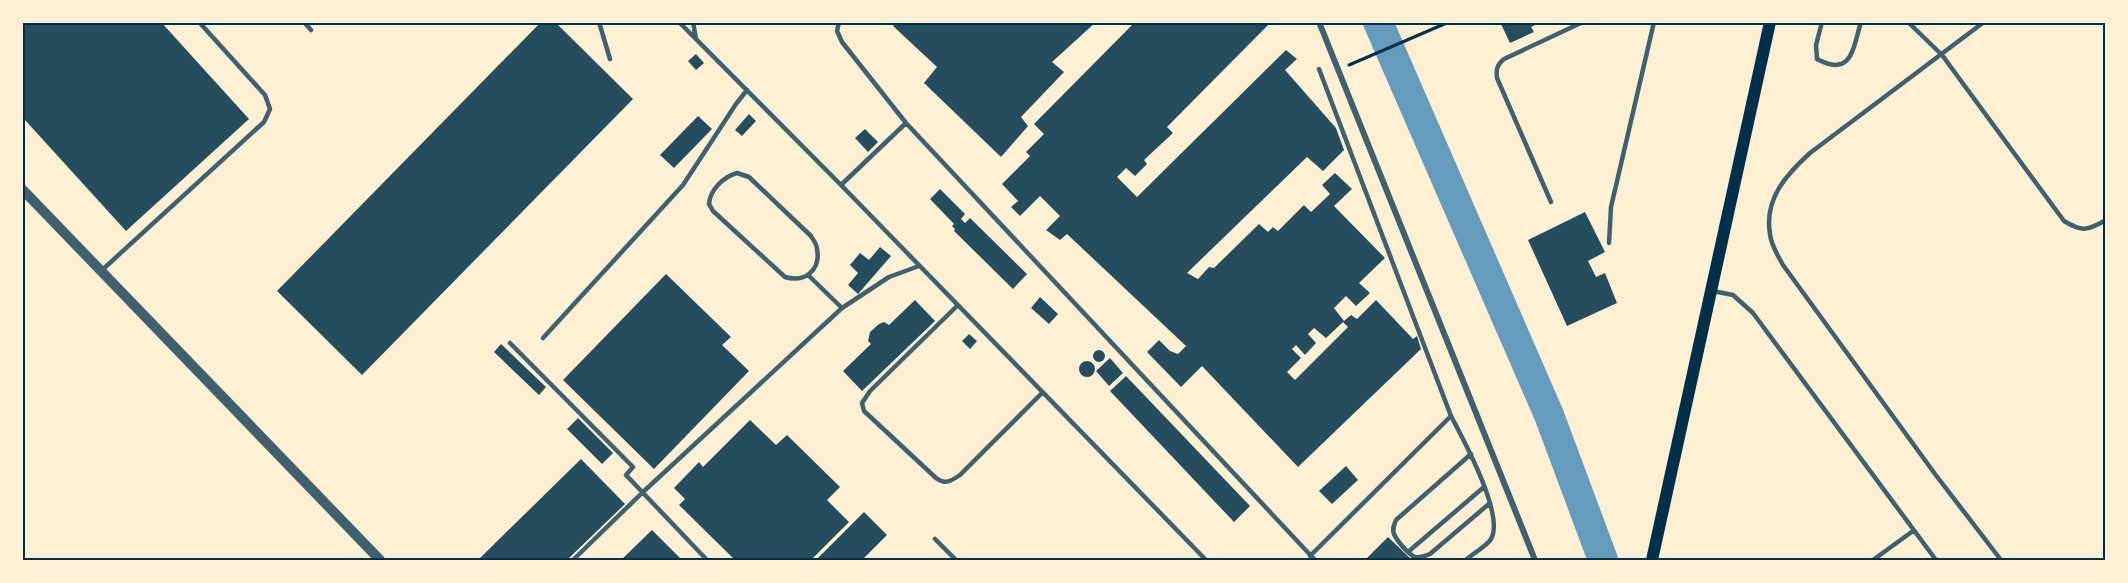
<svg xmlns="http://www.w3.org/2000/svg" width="2128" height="583" font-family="'Public Sans',sans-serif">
  <rect width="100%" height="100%" fill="#fdf0d5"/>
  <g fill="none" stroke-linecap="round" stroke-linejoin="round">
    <!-- river -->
    <path stroke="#669bbc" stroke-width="30" d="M1378,22L1549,415L1603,560"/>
  </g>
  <!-- building -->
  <path fill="#264d5e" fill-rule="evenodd" d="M22,22H161L249,119L126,231L25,120L22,123Z
    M541,22H555L633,99L362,375L277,291Z
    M897,22H1096L1052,62L1064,72L1021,117L1028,126L1001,157L924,83L937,67L893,26Z
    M1135,22H1271L1167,127L1173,133L1144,160L1147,164L1135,176L1126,168L1117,177L1137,197L1286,50L1297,59L1285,70L1336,128L1344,150L1323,171L1307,157L1187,273L1198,279L1209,267L1214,268L1259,224L1268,232L1273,227L1278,231L1304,205L1311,212L1330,194L1322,185L1335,173L1352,189L1334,206L1385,258L1359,283L1370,293L1356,306L1346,296L1334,308L1344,321L1351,315L1357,319L1376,300L1413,339L1417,336L1421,349L1298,467L1202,366L1181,387L1147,352L1159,340L1170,351L1178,354L1186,346L1067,234L1060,240L1046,230L1060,216L1040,196L1020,216L1011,207L1018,201L1002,184L1030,156L1026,152L1044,134L1034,124ZM1343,322L1348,327L1295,380L1287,372L1301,358L1292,349L1296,345L1305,355L1316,343L1308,334L1314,328L1326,338Z
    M1500,22H1541L1531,27L1534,32L1510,43Z
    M696,54L704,63L696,70L688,61Z
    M749,114L756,121L742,136L735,130Z
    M698,116L712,129L674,168L660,155Z
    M865,129L878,142L868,152L855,138Z
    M940,189L965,214L961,219L965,223L970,218L1027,274L1013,289L954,231L955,229L952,226L954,224L930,199Z
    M1585,212L1605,252L1588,261L1596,277L1605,273L1617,303L1567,326L1528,240Z
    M880,247L891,256L858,294L848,285L858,273L850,265L860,253L869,260Z
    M666,274L731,337L722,345L749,371L654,469L563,380Z
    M1040,297L1058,314L1049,324L1031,308Z
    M915,300L935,321L862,391L843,371L871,344L868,341L870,332L879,324L884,322L889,325Z
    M969,334L977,341L970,349L962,341Z
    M501,344L546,387L539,395L494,352Z
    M1093 356a6 6 0 1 1 12 0a6 6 0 1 1-12 0Z
    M1110,358L1123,373L1109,386L1096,371Z
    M1079 369a8 8 0 1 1 16 0a8 8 0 1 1-16 0Z
    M1126,376L1250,506L1234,522L1110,391Z
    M578,418L613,453L602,464L567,429Z
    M750,420L776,445L787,435L840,487L827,500L849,522L811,560H735L679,505L685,499L674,488L699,462L703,467Z
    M581,459L625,504L567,560H478Z
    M1346,466L1358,480L1332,504L1319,491Z
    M864,512L887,535L862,560H816Z
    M652,530L682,560H621Z
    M1388,537L1412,560H1365Z"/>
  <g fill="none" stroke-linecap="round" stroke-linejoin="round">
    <!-- path -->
    <path stroke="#003049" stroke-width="3" d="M1349,65L1449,22"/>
    <!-- service -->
    <path stroke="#3f606c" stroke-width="4.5" d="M304,22L311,30
      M599,22L610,59
      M679,22L841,185L1206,560
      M693,22L696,39
      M839,22L837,31L842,42L906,123L1315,560
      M1822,22L1816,45L1817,59C1852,78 1853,48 1861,22
      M1908,22L1942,55L2064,221C2082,232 2087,231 2106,220
      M1984,22L1810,153C1786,175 1764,199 1770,234C1771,245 1778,256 1783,265L1935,474L2001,560
      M1319,69L1451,416C1463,439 1505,515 1491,539C1486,547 1473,553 1466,560
      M737,173L749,177L811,236C813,240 817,244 817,249C821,270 805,283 785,277L713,211L709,204C710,190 723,177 737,173Z
      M841,185L906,123
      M1551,202L1497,78C1496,69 1497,65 1504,59L1583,22
      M1609,243L1611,207L1654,22
      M101,271L264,122L270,109L265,95L199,22
      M808,275L842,308
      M1713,291L1733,295L1753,313L1936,560
      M958,305L870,391L862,403L864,411L936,478C945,485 951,481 960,475L1042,393
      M543,338L683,185L736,104L747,90
      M510,343L633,467L626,475L707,560
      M1471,454L1396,520C1394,525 1392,529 1394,534C1397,541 1408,554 1415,557C1420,558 1425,556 1430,554L1490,503
      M935,539L956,560
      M1408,552L1484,487
      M1310,556L1451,416
      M573,560L643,492L842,308L889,277L919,266
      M1873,560L1913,531"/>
    <!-- minor -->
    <path stroke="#3f606c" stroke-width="6" d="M1319,22L1535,560"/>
    <!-- tertiary -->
    <path stroke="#3f606c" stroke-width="10" d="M22,189L380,560"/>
    <!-- secondary -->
    <path stroke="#003049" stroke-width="12" d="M1652,560L1770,22"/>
  </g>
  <!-- border -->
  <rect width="2128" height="583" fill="none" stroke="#fdf0d5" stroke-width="48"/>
  <rect x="24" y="24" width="2080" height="535" fill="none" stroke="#003049" stroke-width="2"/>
</svg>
